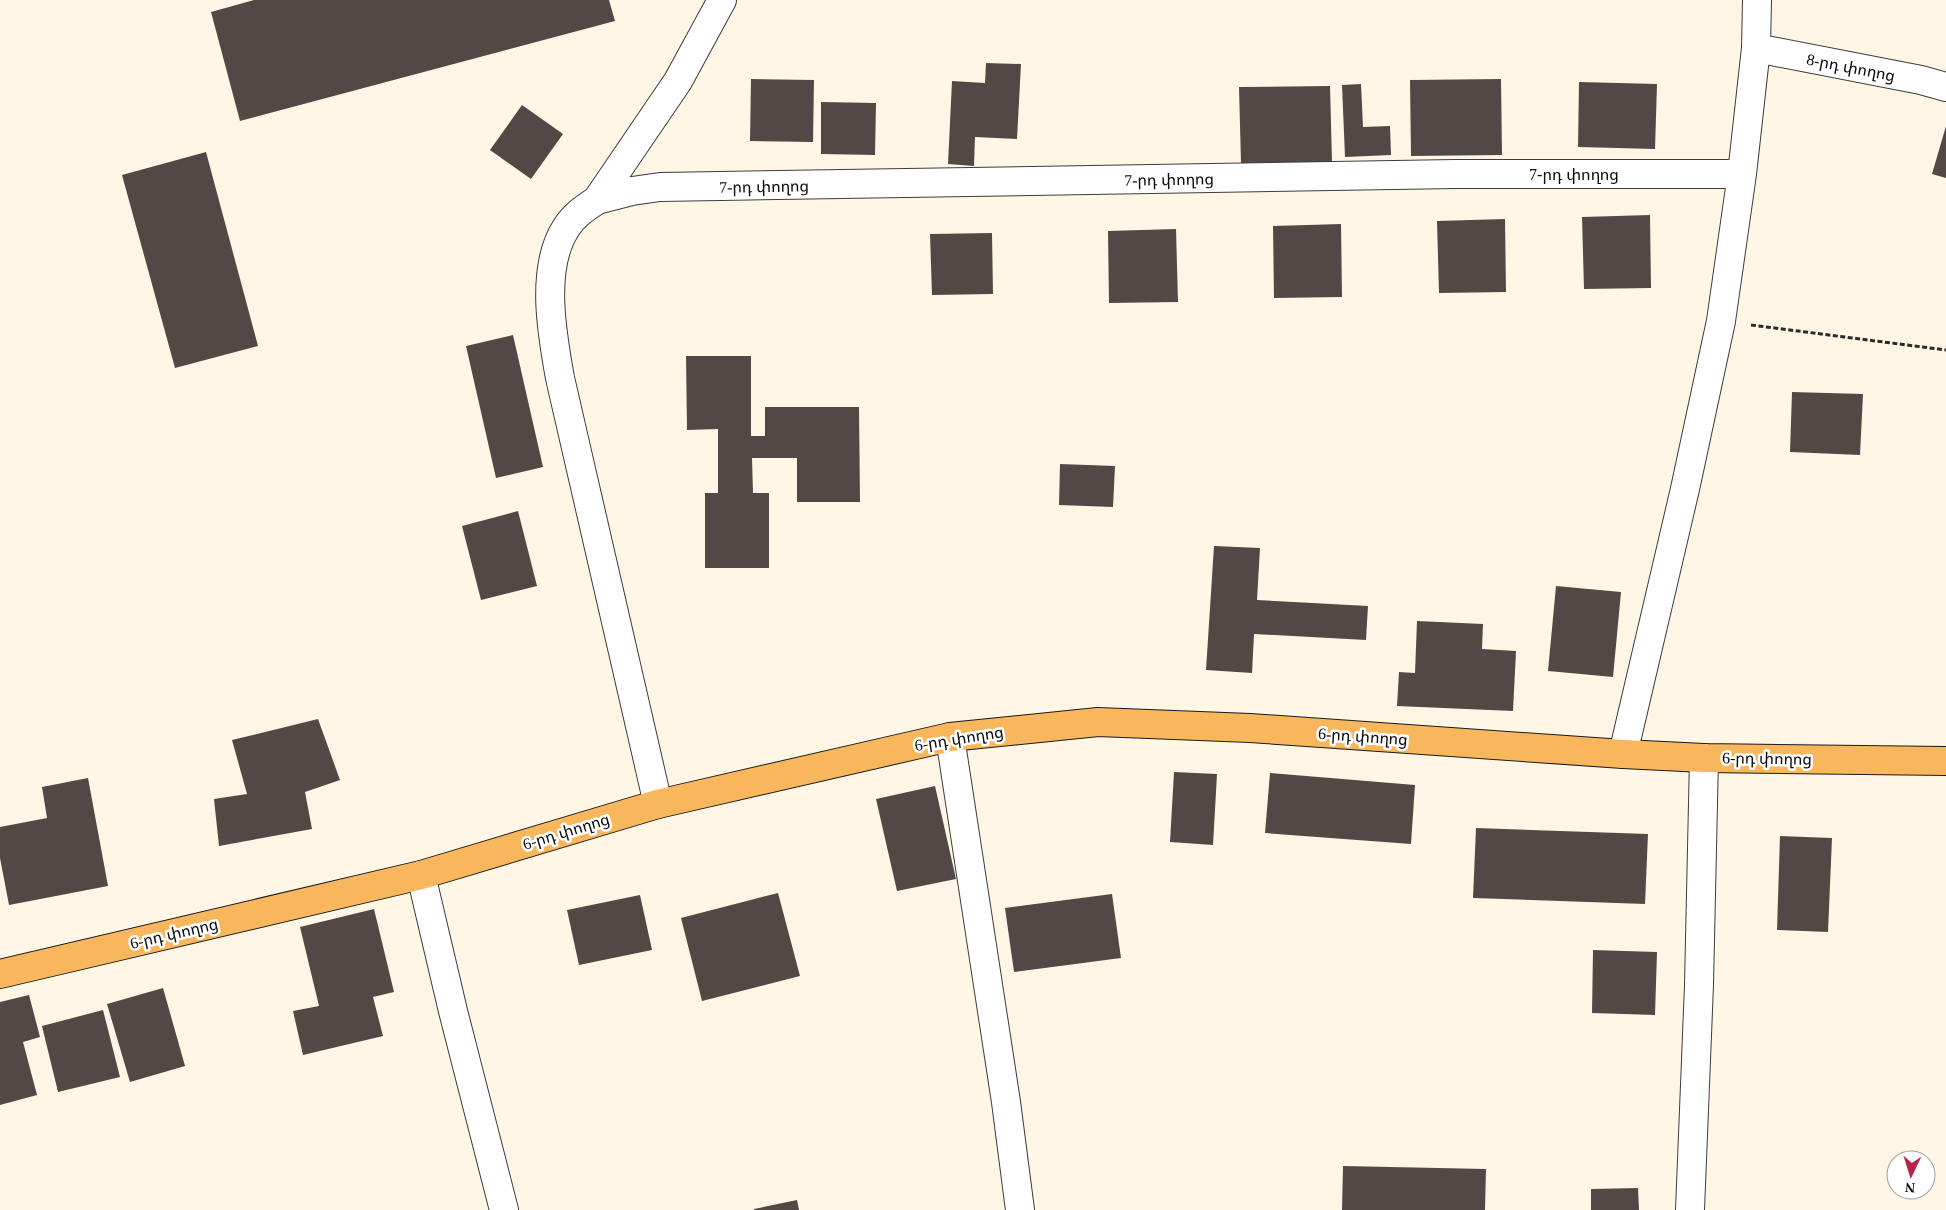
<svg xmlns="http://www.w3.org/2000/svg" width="1946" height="1210" font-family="'Times New Roman','Noto Sans Armenian',serif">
  <rect width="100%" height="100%" fill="#fff6e6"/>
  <!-- building -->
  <path fill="#524946" d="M254,0H609L615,21L240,121L211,12Z
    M986,63L1021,64L1017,139L975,137L974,166L948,164L952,81L985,83Z
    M751,79L814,80L813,142L750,141Z
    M1501,79L1502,155L1411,156L1410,80Z
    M1579,82L1657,84L1655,149L1578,147Z
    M1361,84L1363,127L1390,126L1391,155L1345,157L1342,85Z
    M1330,86L1332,162L1241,163L1239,87Z
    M821,102L876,103L875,155L821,154Z
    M522,105L563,134L531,179L490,150Z
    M1946,126V178L1932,174Z
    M206,152L258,346L175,368L122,175Z
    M1650,215L1651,288L1584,289L1582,217Z
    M1505,219L1506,292L1439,293L1437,221Z
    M1341,224L1342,297L1274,298L1273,226Z
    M1176,229L1178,302L1109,303L1108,231Z
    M992,233L993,294L932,295L930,234Z
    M513,335L543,467L496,478L466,346Z
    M686,356H751V436H765V407H859L860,502H797V458H752L753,493H769V568H705V493H718V429L687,430Z
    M1792,392L1863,394L1860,455L1790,452Z
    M1060,464L1115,466L1113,507L1059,505Z
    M518,511L537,586L481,600L462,526Z
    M1214,546L1260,548L1257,600L1368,606L1366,640L1254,634L1252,673L1206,670Z
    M1556,586L1621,592L1613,677L1548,671Z
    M1417,621L1483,624L1482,649L1516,651L1513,711L1397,706L1399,672L1415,673Z
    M318,719L340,780L305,792L312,829L219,846L214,799L247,794L232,740Z
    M1174,772L1217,774L1213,845L1170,842Z
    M1270,773L1415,785L1411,844L1265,833Z
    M88,778L108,886L9,905L0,858V827L47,818L42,787Z
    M935,786L956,879L897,891L876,799Z
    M1476,828L1648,834L1645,904L1473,898Z
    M1780,836L1832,838L1828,932L1777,930Z
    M778,893L800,976L702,1001L681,918Z
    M1112,894L1121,958L1014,972L1005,908Z
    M640,895L652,950L579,965L567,910Z
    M374,909L394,992L373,997L383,1036L303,1055L293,1011L319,1006L300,927Z
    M1593,950L1657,952L1655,1015L1592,1013Z
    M163,988L185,1066L130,1082L107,1004Z
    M29,995L40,1037L23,1042L37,1095L0,1105V1002Z
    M103,1010L120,1077L58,1092L42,1026Z
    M1343,1166L1486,1169L1485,1210H1342Z
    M1638,1188L1639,1210H1591V1189Z
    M797,1200L799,1210H754V1209Z"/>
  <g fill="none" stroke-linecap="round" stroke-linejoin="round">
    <defs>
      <path id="minor" d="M1756,48L1921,80L1946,87
        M597,200L632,191L660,187L1456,174H1742
        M950,737L1006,1102L1020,1210
        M1623,754L1685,489L1721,321L1742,174L1756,48L1757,0
        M658,804L560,378C552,334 540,268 566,228C573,216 585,208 597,200L678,81L722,0
        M421,875L453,1011L504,1210
        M1690,1210L1699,985L1704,758"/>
      <path id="major" d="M0,974L421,875L658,804L950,737L1098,722L1250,728L1623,754L1704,758L1946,761"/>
    </defs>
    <!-- minor casing -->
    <use href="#minor" stroke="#3c3c3c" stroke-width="30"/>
    <!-- major casing -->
    <use href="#major" stroke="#1a1a1a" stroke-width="30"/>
    <!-- path -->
    <path stroke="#2b2b2b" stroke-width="3" stroke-dasharray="5 2.5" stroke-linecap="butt" d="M1751,325L1946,350"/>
    <!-- minor -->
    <use href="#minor" stroke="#fff" stroke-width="28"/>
    <!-- major -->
    <use href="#major" stroke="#f8b75d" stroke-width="28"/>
  </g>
  <g text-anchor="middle" stroke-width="5" stroke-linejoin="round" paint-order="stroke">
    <!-- street labels -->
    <g font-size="16" fill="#090909" stroke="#fff">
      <text transform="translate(1851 67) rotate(11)" y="6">8-րդ փողոց</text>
      <text x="1574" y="180">7-րդ փողոց</text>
      <text transform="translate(1169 179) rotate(-1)" y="6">7-րդ փողոց</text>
      <text transform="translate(764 186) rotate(-1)" y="6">7-րդ փողոց</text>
      <text transform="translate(1363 736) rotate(4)" y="6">6-րդ փողոց</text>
      <text transform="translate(959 738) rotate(-9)" y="6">6-րդ փողոց</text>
      <text transform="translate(1767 758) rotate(1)" y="6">6-րդ փողոց</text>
      <text transform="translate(566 831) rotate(-17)" y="6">6-րդ փողոց</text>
      <text transform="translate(174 933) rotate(-13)" y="6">6-րդ փողոց</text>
    </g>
  </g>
  <!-- north arrow -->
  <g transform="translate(1911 1175) rotate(184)"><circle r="24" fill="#ffffff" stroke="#9d9d9d"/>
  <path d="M0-4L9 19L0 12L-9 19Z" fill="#b72445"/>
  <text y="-8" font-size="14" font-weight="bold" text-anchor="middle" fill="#090909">N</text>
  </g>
</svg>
